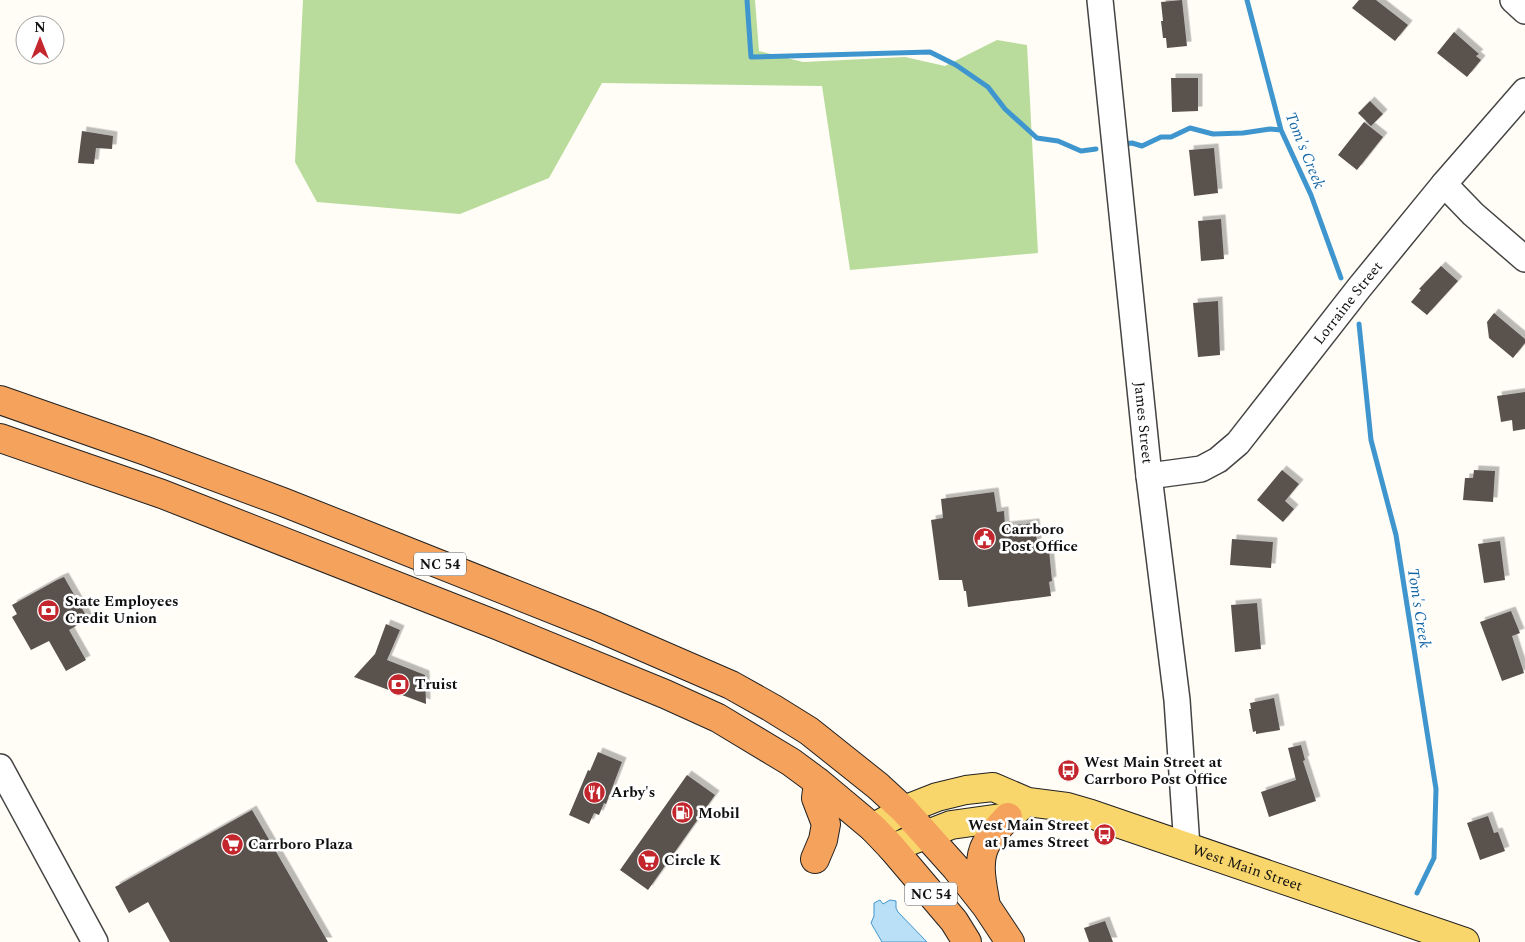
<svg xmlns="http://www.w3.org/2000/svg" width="1525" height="942" font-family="Spectral,serif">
  <defs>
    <filter id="shadow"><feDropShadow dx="4.5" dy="-4.5" stdDeviation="0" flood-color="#0004"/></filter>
  </defs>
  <rect width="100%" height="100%" fill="#fffdf5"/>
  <!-- forest -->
  <path fill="#b9dc9c" d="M303,0H755L759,51L803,62L905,57L945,66L997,40L1027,45L1038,253L850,270L822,86L602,83L549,178L460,214L317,202L295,162Z"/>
  <!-- water -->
  <path fill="#b9e0f7" stroke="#3f96cf" d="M880,900L883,904L890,900L896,901V908L898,912L927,942H882L871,923L874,916V903Z"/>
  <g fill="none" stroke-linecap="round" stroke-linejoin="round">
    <!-- stream -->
    <path stroke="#3f96cf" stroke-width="5" d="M747,0L751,57L930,52L956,65L988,87L1005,109L1037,138L1058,141L1081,151L1096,149
      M1247,0L1281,130L1311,195L1341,278
      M1125,144L1132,143L1142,146L1161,137H1171L1190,128L1213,134L1243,133L1270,129L1281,130
      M1359,324L1371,440L1396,535L1436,789L1434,858L1417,893"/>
  </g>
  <!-- building -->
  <path fill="#5a524d" filter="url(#shadow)" d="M1182,0L1187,46L1167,48L1166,38H1163L1161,21H1163L1161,2Z
    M1359,0H1376L1408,25L1395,41L1352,8Z
    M1454,32L1479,54L1476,56L1481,60L1467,77L1437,53Z
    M1171,78H1198V111L1172,112Z
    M1370,101L1383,114L1371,126L1358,113Z
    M1364,122L1383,137L1357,170L1338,155Z
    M82,131L113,136L112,149L96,148L94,164L78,163Z
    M1214,148L1218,193L1194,196L1189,150Z
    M1221,219L1224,259L1201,261L1198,221Z
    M1441,266L1458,281L1427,315L1411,302L1421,290L1419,289Z
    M1218,301L1220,355L1198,357L1193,303Z
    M1494,313L1525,339V343L1513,358L1489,338L1487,322Z
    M1525,392V429L1513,431L1512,420L1501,422L1497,396Z
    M1282,470L1299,484L1285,501L1294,509L1283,522L1257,500Z
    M1474,470L1495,471L1493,502L1463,500L1465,478H1473Z
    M994,492L997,512L1004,511L1005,526L1035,523L1038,551L1049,550L1052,581L1049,582L1051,596L968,607L966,591H964L962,580H939L931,520L943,518L941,499Z
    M1232,539L1273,542L1271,568L1230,565Z
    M1500,541L1505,580L1484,583L1478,544Z
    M64,577L88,619L69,630L86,660L66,671L49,641L31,650L12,617L17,614L12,605L57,580Z
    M1257,603L1261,649L1235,652L1231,605Z
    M1511,611L1520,633L1512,636L1524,673L1502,681L1480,622Z
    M386,624L400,630L387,660L425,675L426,704L354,677L375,654Z
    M1274,698L1280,730L1256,734V731L1253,732L1249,709H1251L1250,703Z
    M1301,745L1305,760L1303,761L1316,801L1269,817L1261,792L1296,780L1288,748Z
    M598,752L622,762L606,804L604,803L599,815L594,813L589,824L569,815L588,770L590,771Z
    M687,775L715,795L648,890L620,870Z
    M252,810L328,942H170L148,902L129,913L115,887Z
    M1488,816L1494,833L1498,832L1505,851L1480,860L1467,823Z
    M1105,921L1113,942H1089L1084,928Z"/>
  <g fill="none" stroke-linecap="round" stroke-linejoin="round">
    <defs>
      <g id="minor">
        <path id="s1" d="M1100,0L1149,476L1177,700L1187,847"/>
        <path d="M1513,0L1525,11"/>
        <path d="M1444,184L1473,214L1525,259"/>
        <path id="s2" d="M1149,476L1201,469L1218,460L1238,443L1359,288L1444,184L1525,91"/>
        <path d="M0,767L95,942"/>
      </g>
      <g id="major">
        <path id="s3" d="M873,828L904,810L937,797L966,790L993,787L1028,802L1067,807L1091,814L1465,942"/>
        <path d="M892,848L951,825L1008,817L1020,807"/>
      </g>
      <path id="highway" d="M0,400L146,451L283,502L595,626L731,685L772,708L809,731L878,786L904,810L956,868L986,906L1010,942
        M0,438L162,494L499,626L665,694L718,718L791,762L818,782L873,828L892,848L954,921L967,942
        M815,859L823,840L826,824L816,798L818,782
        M986,906C983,887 976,862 986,844C991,834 1000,826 1008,817"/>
    </defs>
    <!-- minor casing -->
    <use href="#minor" stroke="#444" stroke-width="28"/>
    <!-- major casing -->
    <use href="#major" stroke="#222" stroke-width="30"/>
    <!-- highway casing -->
    <use href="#highway" stroke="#222" stroke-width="30"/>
    <!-- minor -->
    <use href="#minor" stroke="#fff" stroke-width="25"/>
    <!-- major -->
    <use href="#major" stroke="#f9d66b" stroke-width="28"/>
    <!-- highway -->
    <use href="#highway" stroke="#f5a25d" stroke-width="28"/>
  </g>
  <!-- icons -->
  <defs>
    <symbol id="civic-disc" viewBox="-11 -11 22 22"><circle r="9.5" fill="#c4262e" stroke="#fff"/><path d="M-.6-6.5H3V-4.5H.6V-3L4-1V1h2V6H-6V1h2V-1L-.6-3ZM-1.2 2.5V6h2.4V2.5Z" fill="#fff"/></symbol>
    <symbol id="bank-disc" viewBox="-11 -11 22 22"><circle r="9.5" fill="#c4262e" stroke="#fff"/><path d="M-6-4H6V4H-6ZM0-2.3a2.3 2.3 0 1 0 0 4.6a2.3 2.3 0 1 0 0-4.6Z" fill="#fff"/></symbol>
    <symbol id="bus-disc" viewBox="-11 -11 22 22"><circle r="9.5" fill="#c4262e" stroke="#fff"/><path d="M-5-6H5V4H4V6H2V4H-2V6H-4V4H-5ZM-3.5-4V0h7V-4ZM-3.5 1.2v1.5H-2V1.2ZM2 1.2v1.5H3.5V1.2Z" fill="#fff"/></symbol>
    <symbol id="restaurant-disc" viewBox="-11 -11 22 22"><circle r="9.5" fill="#c4262e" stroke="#fff"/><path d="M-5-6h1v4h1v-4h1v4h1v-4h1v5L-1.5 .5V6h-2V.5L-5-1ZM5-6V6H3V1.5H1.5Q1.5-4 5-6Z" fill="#fff"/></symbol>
    <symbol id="fuel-disc" viewBox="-11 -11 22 22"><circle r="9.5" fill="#c4262e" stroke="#fff"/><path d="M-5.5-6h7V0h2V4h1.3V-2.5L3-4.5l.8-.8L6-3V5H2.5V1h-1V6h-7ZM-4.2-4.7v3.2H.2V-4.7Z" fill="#fff"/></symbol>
    <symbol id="supermarket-disc" viewBox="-11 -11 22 22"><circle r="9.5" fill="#c4262e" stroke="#fff"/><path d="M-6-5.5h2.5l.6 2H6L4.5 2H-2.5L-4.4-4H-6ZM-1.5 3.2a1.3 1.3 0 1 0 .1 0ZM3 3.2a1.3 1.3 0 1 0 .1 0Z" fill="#fff"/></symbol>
  </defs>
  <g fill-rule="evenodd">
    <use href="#civic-disc" x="972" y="526" width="25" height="25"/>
    <use href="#bank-disc" x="36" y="598" width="25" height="25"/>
    <use href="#bank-disc" x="386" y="672" width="25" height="25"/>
    <use href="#bus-disc" x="1056" y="758" width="25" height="25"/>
    <use href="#restaurant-disc" x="582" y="780" width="25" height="25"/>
    <use href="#fuel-disc" x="670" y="800" width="25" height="25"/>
    <use href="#bus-disc" x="1092" y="822" width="25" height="25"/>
    <use href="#supermarket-disc" x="220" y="832" width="25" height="25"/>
    <use href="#supermarket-disc" x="636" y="848" width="25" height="25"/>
  </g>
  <g text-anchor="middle" stroke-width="5" stroke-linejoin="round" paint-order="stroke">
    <!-- shield labels -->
    <g fill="#fff" stroke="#585858" stroke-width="1">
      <rect x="414" y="552.5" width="52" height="23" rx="4"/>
      <rect x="905" y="882.5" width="52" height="23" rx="4"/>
    </g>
    <g font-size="14" font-weight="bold" fill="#111">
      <text x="440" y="569">NC 54</text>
      <text x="931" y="899">NC 54</text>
    </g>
    <!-- street labels -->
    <g font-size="15" fill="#111" stroke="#fff">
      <text dy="5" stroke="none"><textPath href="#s2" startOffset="276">Lorraine Street</textPath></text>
      <text dy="5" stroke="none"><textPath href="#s1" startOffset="425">James Street</textPath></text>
      <text dy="5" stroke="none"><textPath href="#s3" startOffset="396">West Main Street</textPath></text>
    </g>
    <!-- poi labels -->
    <g font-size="15" font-weight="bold" fill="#111" stroke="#fff" text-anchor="start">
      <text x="1001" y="534">Carrboro<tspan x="1001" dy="17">Post Office</tspan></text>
      <text x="65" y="606">State Employees<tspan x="65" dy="17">Credit Union</tspan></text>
      <text x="415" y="689">Truist</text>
      <text x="1084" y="767">West Main Street at<tspan x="1084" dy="17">Carrboro Post Office</tspan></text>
      <text x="611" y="797">Arby's</text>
      <text x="698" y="818">Mobil</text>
      <text x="1089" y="830" text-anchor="end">West Main Street<tspan x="1089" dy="17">at James Street</tspan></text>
      <text x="248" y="849">Carrboro Plaza</text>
      <text x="664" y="865">Circle K</text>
    </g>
    <!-- water labels -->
    <g font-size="16" font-style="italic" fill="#1768a6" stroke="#fff">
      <text transform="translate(1306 150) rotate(68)" y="6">Tom's Creek</text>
      <text transform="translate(1420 608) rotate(81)" y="6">Tom's Creek</text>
    </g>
  </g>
  <!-- north arrow -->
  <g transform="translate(40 40)"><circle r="24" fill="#ffffff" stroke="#a0a0a0"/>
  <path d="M0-4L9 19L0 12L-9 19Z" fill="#c4262e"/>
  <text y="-8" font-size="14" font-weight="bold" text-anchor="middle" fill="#111111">N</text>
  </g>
</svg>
